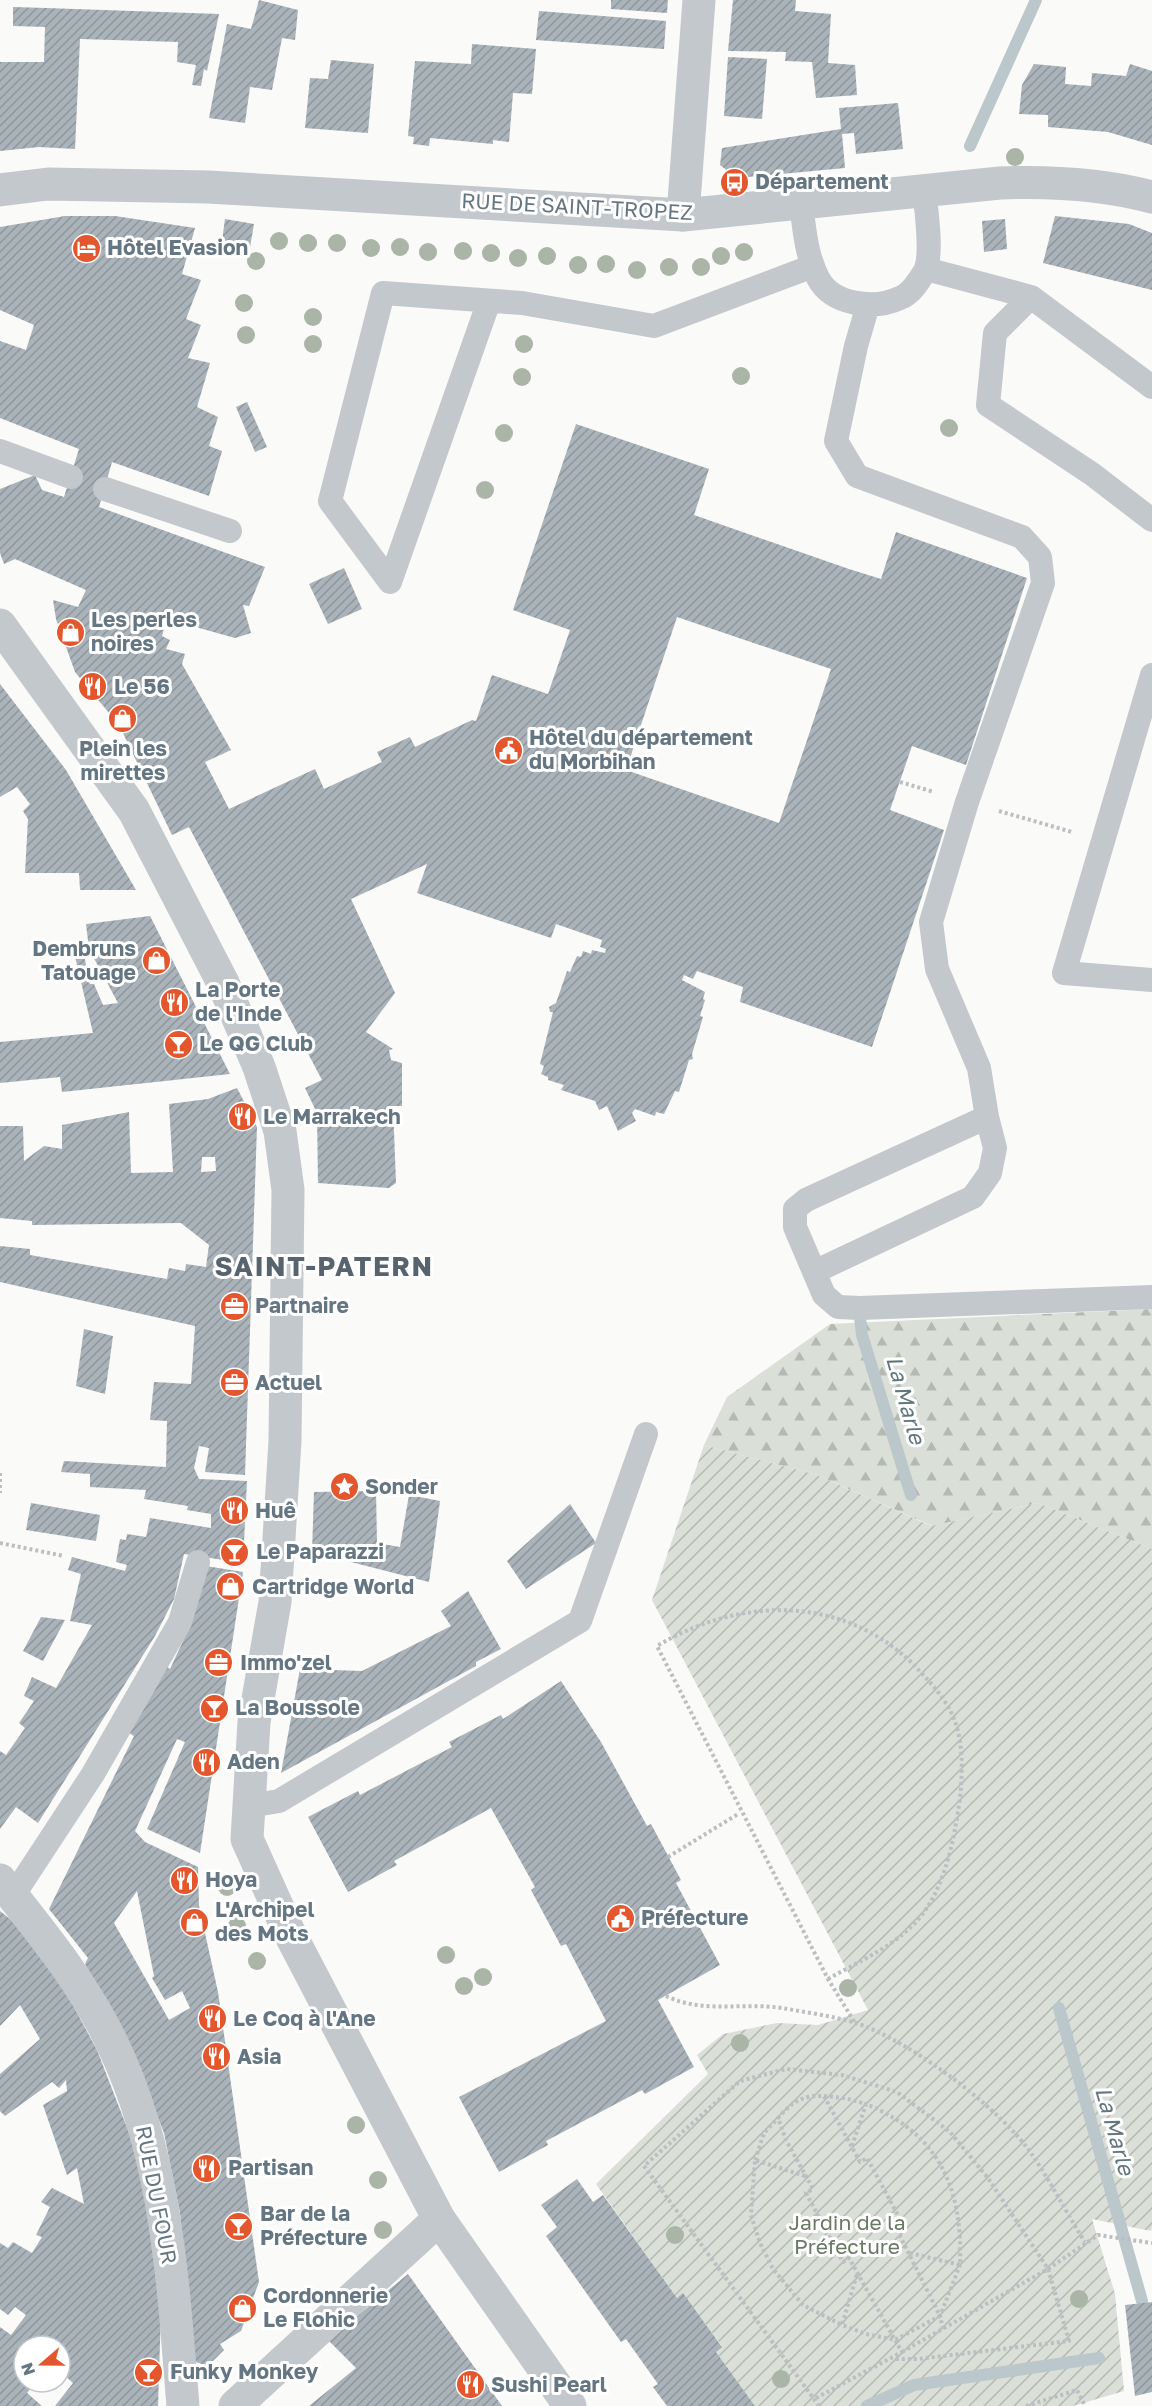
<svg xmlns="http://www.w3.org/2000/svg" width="1152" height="2406" font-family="'Golos Text',sans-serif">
  <defs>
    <pattern id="forest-firs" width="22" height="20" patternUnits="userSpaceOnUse" patternTransform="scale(1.5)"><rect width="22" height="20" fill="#dadfd7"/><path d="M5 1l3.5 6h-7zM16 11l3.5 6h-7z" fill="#b4b9b4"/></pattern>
    <pattern id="garden-furrows" width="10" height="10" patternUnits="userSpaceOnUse" patternTransform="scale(1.5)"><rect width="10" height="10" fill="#dadfd7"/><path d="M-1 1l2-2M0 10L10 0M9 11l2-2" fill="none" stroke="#b4b9b4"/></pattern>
    <pattern id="building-hatch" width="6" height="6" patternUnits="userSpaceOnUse" patternTransform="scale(1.5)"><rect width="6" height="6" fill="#aab3b9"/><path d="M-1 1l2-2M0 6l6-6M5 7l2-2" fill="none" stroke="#8e969c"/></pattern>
  </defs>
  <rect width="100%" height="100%" fill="#fafaf8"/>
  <!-- forest -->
  <path fill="url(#forest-firs)" d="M1152,1309V1549L1038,1503L932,1526L817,1475L704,1445L727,1397L830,1324Z"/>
  <!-- garden -->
  <path fill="url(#garden-furrows)" d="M704,1445L817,1475L931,1526L1038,1503L1152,1549V2227L1151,2231L1092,2219L1115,2294L1124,2391L1073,2406H755L716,2352L722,2346L683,2294L677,2298L596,2184L708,2074L697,2055L723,2034L777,2023L818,2025L868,2010L652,1600Z"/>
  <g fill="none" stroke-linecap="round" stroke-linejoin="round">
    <!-- stream -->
    <path stroke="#bbc7cb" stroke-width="12" d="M970,146L1036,0
      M860,1317L862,1335L911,1495
      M1059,2008L1142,2301
      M867,2406L914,2385L1099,2358"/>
  </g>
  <!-- building -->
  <path fill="url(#building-hatch)" fill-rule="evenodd" d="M259,0L298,10L295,40L282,38L272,90L250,87L245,123L209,118L227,24L251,29Z
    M611,0H668L667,13L611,9Z
    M733,0H796L795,11L831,14L828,63L855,65L857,95L816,98L812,62L785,61L786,52L728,51Z
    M13,7L46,8L219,14L207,71L204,69L201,86L192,85L196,65L177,62L178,42L80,39L75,149L39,147L0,151V62H44L45,27L13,26Z
    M539,11L666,21L664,49L536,40Z
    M472,44L536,49L532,94L513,93L509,142L493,140V144L430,138L429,146L413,144L414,137L408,136L415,61L471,64Z
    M728,57L767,59L762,119L724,116Z
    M331,60L374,64L368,133L305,128L310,78L328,79Z
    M1034,64L1066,67L1065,84L1091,86L1092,73L1126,76L1130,64L1152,71V145L1108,132L1048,127V115L1019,114L1022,85Z
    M898,103L903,149L856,154L854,133L842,134L845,168L737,178L720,165L722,148L841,129L839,108Z
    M65,216H115L195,228L182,274L201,280L186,319L201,325L188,358L210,363L197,407L218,417L209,446L222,451L209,496L112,462L99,507L265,567L249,606L243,605L251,633L235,638L167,619L162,636L170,640L166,649L185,654L182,664L231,750L205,762L229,809L315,769L324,789L382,762L377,752L410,737L415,747L472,720L476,721L492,675L548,694L570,630L513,610L576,424L709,469L694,515L849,569L881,579L896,532L1027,578L966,765L912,746L890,810L944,830L872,1047L740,1002L743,987L697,971L693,979L684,975L682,980L705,992L703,999L705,1000L700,1016L703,1017L692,1054L693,1059L689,1060L679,1092L675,1091L664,1114L656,1112L655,1116L635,1109L632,1113L636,1121L618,1131L607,1106L599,1110L595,1101L561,1090L564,1085L548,1080V1077L541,1074L544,1066L540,1064L553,1012H550L549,1007L556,1003L567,971L570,972L577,956L581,957L583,951L591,954L592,950L605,953L606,949L600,947L602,940L556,924L551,938L417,893L427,864L351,899L395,993L366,1032L393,1049L389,1050L391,1060L402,1063V1106H393L396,1183L389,1188L318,1183L317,1113L305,1088L322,1080L189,827L172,835L119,725L75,672L56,619L53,600L78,607L86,590L15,559L4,564L0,553V489L35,475L42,490L64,497L79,449L0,418V341L26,350L34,325L0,310V227ZM677,617L831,669L779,823L626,770Z
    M1055,216L1129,224L1152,233V290L1043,263Z
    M225,219L254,224L250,247L225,245L222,241Z
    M1005,219L1007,249L984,252L982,221Z
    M247,402L267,447L255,452L236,407Z
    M344,568L362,609L328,624L309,584Z
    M0,684L66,770L136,890H80L79,873H25L28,819L23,811L30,804L17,787L0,797Z
    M150,916L230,1074L62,1092L60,1077L0,1083V1042L93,1033L74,952L83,950L90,984H94L103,1005L118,1003L89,949L86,924Z
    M237,1088L257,1127L245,1475L205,1472L209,1448L199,1446L194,1468L199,1479L247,1481L243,1563L184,1554L174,1599L155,1636L38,1823L16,1807L0,1829V1751L6,1755L25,1728L19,1723L34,1701L24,1696L32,1677L56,1688L92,1625L70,1621L81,1574L68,1570L72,1557L125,1571L127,1565L116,1562L120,1539L126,1540L127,1534L146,1537L150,1518L211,1528V1514L187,1510L188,1506L144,1499L146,1490L90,1487V1474L61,1472L64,1461L166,1467L167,1421L150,1420L154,1382L191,1384L195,1326L0,1282V1246L30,1249V1255L167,1279L169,1268L185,1271L186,1264L206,1267L209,1245L181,1223L32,1225V1221L0,1218V1126H23L24,1161L44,1146L62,1149V1125L129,1112L131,1173L173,1172L169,1104L208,1099ZM202,1157H215L216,1171L201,1172Z
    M84,1329L113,1336L105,1394L76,1386Z
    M376,1491L377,1543L400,1547L409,1495L440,1501L429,1582L312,1552L314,1492Z
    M31,1503L100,1515L96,1541L26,1530Z
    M570,1504L596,1543L526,1589L507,1561Z
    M206,1566L243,1572L200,1853L147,1829L185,1742L177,1739L135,1831L145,1842L198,1867L199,1906L218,1992L259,2282L241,2331L220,2344L224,2350L208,2366L193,2361L180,2213L164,2133L128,2041L85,1964L88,1958L49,1909L134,1736L129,1733L167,1667L170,1669L190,1626ZM137,1891L154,1976L152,1978L165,2000L182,1991L190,2008L169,2020L114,1923Z
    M468,1591L501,1649L476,1662V1666L281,1773L300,1669L362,1671L451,1626L441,1611Z
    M41,1617L65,1620L43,1661L23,1651Z
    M561,1681L601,1742L647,1826L651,1824L681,1880L676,1883L720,1965L658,2000L694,2067L645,2094L642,2090L546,2141L548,2145L499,2172L459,2097L606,2021L566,1944L561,1946L531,1890L535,1887L491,1808L394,1861L397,1865L348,1892L308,1817L358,1791L360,1795L452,1747L449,1742L501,1715L503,1719Z
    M0,1911L10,1919L46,1960L68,1996L97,2050L136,2151L162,2278L158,2406H55L73,2383L60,2371V2346H24V2382H36L27,2393L42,2406H0V2327L11,2335L26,2315L15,2307L8,2315L0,2309V2243L8,2248L13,2242L32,2253L42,2237L36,2235L50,2207L41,2202L52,2188L84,2204L77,2168L67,2175L43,2105L67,2091L66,2080L59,2088L52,2082L5,2116L0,2111V2074L40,2039L20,2005L0,2026Z
    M577,2179L593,2202L603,2195L677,2298L683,2293L722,2347L716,2352L755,2406H667L653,2387L658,2384L626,2339L621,2342L546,2236L557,2227L541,2205Z
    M408,2274L502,2406H309L356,2368L328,2340Z
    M1152,2302V2392L1135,2396L1125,2305Z"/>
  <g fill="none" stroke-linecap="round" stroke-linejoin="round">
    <!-- path -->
    <path stroke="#bbbfc2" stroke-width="4" stroke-dasharray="3 3" stroke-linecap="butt" d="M900,782L934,792
      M999,811L1072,832
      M0,1473V1493
      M0,1543L64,1556
      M668,1857L738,1814
      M828,1979C861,1960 901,1944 924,1912C942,1887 951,1853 956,1823C962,1792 966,1749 954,1719C946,1698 928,1680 913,1664C841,1594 739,1597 657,1646L828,1979L855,2023
      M666,1996C703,2014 743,2002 782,2008C805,2012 831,2016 853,2022C908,2039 1002,2109 1033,2156C1052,2184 1067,2214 1085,2242
      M824,2096L845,2098L866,2104
      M852,2146L866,2104C939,2134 963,2188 960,2265L910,2253
      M755,2160L764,2133L778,2118
      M805,2176L755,2160L751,2215L760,2243L773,2269L803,2305L842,2325L857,2274
      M943,2329L940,2316L960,2265
      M902,2352L1048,2269L1098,2235L1152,2243
      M816,2398L902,2352L895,2340L849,2258L843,2262L806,2193L813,2189L786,2140L778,2118C792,2102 802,2095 824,2096L860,2162L867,2158L905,2228L898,2232L940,2316L895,2340L866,2334L842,2325
      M819,2406L644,2166L740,2081L786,2069L842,2075L897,2092L950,2132L988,2178L1048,2269L1069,2341L918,2359H893
      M1026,2406L1077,2390L1085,2406"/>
    <!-- service -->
    <path stroke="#c3c8cc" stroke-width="24" d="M801,202C804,227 806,255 818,278C832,305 874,310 900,298C911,294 919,281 925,271C933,254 926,208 924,189
      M926,269L1031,297L1152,387
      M1031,297L995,333L988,405L1092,474L1152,520
      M489,301L390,582L330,501L383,293L522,303L654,326L813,266
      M0,451L71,477
      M105,489L230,531
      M1152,675L1064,973L1152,980
      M987,1117L806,1200L795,1209V1227L824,1295L838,1307L860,1308L1152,1297
      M814,1272L973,1197L990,1173L995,1148L987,1117L979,1068L937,969L931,922L967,802L1043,583L1040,557L1022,537L857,476L836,441L856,346L868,305
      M249,1806L279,1801L580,1621L646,1434
      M13,1896L93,1774L180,1622L198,1562"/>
    <!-- minor -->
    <path stroke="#c3c8cc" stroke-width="33" d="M683,215L699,0
      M0,1880C41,1932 85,1985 113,2045C167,2157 173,2284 183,2406
      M235,2406L439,2219"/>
    <!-- tertiary -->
    <path stroke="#c3c8cc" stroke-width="33" d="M0,190L48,184L208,187L683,215L1000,183C1050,181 1103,184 1152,197
      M0,625L134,811L223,983L259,1067L280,1131L288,1190L285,1441L275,1602L254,1722L247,1839L288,1930L439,2219L570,2406"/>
  </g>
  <!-- trees -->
  <g fill="#aab4a7">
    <circle cx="1015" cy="157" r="9"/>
    <circle cx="279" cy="241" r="9"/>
    <circle cx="308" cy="243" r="9"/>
    <circle cx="337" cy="243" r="9"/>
    <circle cx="400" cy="247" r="9"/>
    <circle cx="371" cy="248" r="9"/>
    <circle cx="463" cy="251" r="9"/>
    <circle cx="428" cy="252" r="9"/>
    <circle cx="744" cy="252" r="9"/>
    <circle cx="491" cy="253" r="9"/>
    <circle cx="547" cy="256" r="9"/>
    <circle cx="721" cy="256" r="9"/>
    <circle cx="518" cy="258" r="9"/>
    <circle cx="256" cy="261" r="9"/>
    <circle cx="606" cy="264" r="9"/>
    <circle cx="578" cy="265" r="9"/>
    <circle cx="669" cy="267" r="9"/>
    <circle cx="701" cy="267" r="9"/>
    <circle cx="637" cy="270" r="9"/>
    <circle cx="244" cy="303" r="9"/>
    <circle cx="313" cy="317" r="9"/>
    <circle cx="246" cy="335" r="9"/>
    <circle cx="313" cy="344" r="9"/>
    <circle cx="524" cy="344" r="9"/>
    <circle cx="741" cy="376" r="9"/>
    <circle cx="522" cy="377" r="9"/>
    <circle cx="949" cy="428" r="9"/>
    <circle cx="504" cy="433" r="9"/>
    <circle cx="485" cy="490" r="9"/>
    <circle cx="227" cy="1887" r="9"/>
    <circle cx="237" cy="1926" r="9"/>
    <circle cx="446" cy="1955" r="9"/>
    <circle cx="257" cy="1961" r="9"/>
    <circle cx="483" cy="1977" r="9"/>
    <circle cx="464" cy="1986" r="9"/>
    <circle cx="848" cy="1988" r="9"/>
    <circle cx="740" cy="2043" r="9"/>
    <circle cx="356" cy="2125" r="9"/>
    <circle cx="378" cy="2180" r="9"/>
    <circle cx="383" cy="2230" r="9"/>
    <circle cx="675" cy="2235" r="9"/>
    <circle cx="1079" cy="2299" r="9"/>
    <circle cx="781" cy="2379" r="9"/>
  </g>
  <!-- icons -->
  <defs>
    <symbol id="bus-disc" viewBox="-11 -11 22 22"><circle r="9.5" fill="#e4572e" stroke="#fff"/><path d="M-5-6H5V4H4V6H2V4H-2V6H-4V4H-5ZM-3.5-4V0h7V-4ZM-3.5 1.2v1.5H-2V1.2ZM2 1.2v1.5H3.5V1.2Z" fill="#fff"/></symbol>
    <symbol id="hotel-disc" viewBox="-11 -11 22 22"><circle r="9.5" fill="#e4572e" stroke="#fff"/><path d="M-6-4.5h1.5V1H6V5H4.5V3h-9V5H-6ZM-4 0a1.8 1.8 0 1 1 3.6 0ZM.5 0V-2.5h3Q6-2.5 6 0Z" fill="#fff"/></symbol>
    <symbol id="shop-disc" viewBox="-11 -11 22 22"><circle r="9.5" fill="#e4572e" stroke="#fff"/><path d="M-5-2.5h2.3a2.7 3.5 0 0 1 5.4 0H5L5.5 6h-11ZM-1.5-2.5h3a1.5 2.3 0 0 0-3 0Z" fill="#fff"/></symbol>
    <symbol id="restaurant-disc" viewBox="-11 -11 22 22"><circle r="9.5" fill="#e4572e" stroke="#fff"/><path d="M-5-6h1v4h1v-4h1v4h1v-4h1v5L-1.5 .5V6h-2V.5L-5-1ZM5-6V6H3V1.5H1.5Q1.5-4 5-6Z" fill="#fff"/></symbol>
    <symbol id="civic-disc" viewBox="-11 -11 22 22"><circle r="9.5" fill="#e4572e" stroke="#fff"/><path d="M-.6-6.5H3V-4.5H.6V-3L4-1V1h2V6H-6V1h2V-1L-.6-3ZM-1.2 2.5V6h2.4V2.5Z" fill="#fff"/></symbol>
    <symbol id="bar-disc" viewBox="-11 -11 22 22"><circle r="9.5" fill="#e4572e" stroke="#fff"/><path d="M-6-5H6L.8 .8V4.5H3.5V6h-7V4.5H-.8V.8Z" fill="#fff"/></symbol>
    <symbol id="office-disc" viewBox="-11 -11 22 22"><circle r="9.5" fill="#e4572e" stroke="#fff"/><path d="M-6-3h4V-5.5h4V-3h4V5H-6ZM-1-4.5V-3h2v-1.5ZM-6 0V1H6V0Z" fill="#fff"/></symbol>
    <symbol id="sight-disc" viewBox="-11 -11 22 22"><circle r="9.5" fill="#e4572e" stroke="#fff"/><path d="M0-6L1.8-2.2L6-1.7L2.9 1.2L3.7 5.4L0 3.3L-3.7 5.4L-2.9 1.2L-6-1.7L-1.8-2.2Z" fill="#fff"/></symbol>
  </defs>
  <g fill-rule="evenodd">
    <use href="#bus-disc" x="718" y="166" width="33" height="33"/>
    <use href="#hotel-disc" x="70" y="232" width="33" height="33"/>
    <use href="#shop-disc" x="54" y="616" width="33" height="33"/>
    <use href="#restaurant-disc" x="76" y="670" width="33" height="33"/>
    <use href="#shop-disc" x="106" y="702" width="33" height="33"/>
    <use href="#civic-disc" x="492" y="734" width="33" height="33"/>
    <use href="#shop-disc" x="140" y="944" width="33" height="33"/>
    <use href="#restaurant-disc" x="158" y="986" width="33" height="33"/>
    <use href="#bar-disc" x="162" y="1028" width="33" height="33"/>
    <use href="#restaurant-disc" x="226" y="1100" width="33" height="33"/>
    <use href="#office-disc" x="218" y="1290" width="33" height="33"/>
    <use href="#office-disc" x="218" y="1366" width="33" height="33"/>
    <use href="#sight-disc" x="328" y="1470" width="33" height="33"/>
    <use href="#restaurant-disc" x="218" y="1494" width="33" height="33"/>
    <use href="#bar-disc" x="218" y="1536" width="33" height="33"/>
    <use href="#shop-disc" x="214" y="1570" width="33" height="33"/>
    <use href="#office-disc" x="202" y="1646" width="33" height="33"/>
    <use href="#bar-disc" x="198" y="1692" width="33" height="33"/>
    <use href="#restaurant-disc" x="190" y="1746" width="33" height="33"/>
    <use href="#restaurant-disc" x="168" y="1864" width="33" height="33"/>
    <use href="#civic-disc" x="604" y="1902" width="33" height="33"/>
    <use href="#shop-disc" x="178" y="1906" width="33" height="33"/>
    <use href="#restaurant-disc" x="196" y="2002" width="33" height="33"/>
    <use href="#restaurant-disc" x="200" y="2040" width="33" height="33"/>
    <use href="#restaurant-disc" x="190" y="2152" width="33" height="33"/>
    <use href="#bar-disc" x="222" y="2210" width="33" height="33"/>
    <use href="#shop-disc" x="226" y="2292" width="33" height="33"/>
    <use href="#bar-disc" x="132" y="2356" width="33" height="33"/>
    <use href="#restaurant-disc" x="454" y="2368" width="33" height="33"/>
  </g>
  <g text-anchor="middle" stroke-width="6" stroke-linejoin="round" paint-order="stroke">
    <!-- poi labels -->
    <g font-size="21" font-weight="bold" fill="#657683" stroke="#fff" text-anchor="start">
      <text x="755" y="189">Département</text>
      <text x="107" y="255">Hôtel Evasion</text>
      <text x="91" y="627">Les perles<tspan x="91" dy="24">noires</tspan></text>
      <text x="114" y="694">Le 56</text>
      <text x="529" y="745">Hôtel du département<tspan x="529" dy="24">du Morbihan</tspan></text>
      <text x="123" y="756" text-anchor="middle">Plein les<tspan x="123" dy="24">mirettes</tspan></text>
      <text x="136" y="956" text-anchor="end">Dembruns<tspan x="136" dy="24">Tatouage</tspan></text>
      <text x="195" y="997">La Porte<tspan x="195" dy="24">de l'Inde</tspan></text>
      <text x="199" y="1051">Le QG Club</text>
      <text x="263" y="1124">Le Marrakech</text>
      <text x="255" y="1313">Partnaire</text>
      <text x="255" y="1390">Actuel</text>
      <text x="365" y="1494">Sonder</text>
      <text x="255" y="1518">Huê</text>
      <text x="256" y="1559">Le Paparazzi</text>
      <text x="252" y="1594">Cartridge World</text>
      <text x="240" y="1670">Immo'zel</text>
      <text x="235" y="1715">La Boussole</text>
      <text x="227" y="1769">Aden</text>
      <text x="205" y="1887">Hoya</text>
      <text x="215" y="1917">L'Archipel<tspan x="215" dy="24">des Mots</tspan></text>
      <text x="641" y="1925">Préfecture</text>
      <text x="233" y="2026">Le Coq à l'Ane</text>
      <text x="237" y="2064">Asia</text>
      <text x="228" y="2175">Partisan</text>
      <text x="260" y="2221">Bar de la<tspan x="260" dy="24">Préfecture</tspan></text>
      <text x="263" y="2303">Cordonnerie<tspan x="263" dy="24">Le Flohic</tspan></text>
      <text x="170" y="2379">Funky Monkey</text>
      <text x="491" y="2392">Sushi Pearl</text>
    </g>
    <!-- street labels -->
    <g font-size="21" fill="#657683" stroke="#fff">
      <text transform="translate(577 207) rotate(3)" y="7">RUE DE SAINT-TROPEZ</text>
      <text transform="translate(156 2195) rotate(79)" y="7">RUE DU FOUR</text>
    </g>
    <!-- park labels -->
    <g font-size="21" fill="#687a64" stroke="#fff">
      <text x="847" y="2230">Jardin de la<tspan x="847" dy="24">Préfecture</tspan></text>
    </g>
    <!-- water labels -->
    <g font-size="22" font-style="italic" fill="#60757c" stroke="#fff">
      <text transform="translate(906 1400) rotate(74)" y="8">La Marle</text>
      <text transform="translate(1115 2131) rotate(74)" y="8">La Marle</text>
    </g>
    <!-- district labels -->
    <g font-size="27" font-weight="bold" letter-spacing="1.5" fill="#57646e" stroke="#fff">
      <text x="324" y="1276">SAINT-PATERN</text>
    </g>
  </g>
  <!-- north arrow -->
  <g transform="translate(42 2364) rotate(250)"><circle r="28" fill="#ffffff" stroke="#c1c8cd" stroke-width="1.5"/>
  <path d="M0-4.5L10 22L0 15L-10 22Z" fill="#e4572e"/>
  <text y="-9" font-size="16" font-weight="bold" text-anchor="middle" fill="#657683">N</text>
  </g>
</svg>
